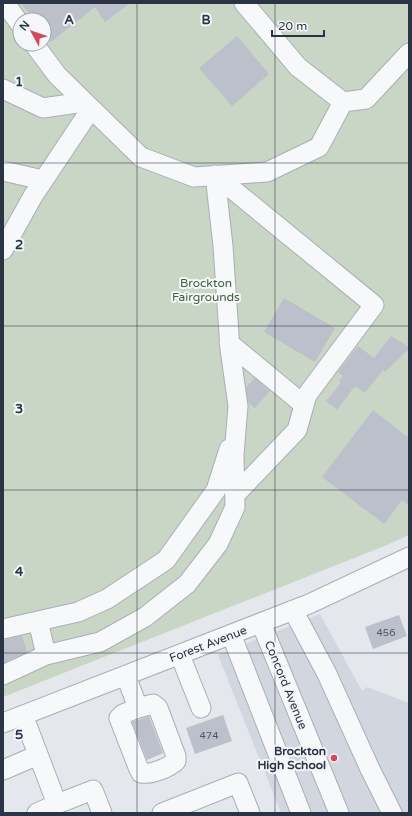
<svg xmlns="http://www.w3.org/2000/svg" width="412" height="816" font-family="'Varela Round',sans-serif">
  <rect width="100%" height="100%" fill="#e4e7ec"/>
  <!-- built -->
  <path fill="#d2d6de" d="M320,614L362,691L367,687L409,703V813H281L218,655Z"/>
  <!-- green -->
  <path fill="#c9d6c5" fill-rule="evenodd" d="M3,3H409V535L387,545L3,697ZM20,20H44V44H20Z"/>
  <!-- building -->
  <path fill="#bbc0ca" d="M21,3H130L105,22L95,7L51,42L44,33V20H34Z
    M237,36L269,74L232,106L199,68Z
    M284,298L335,328L315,362L264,332Z
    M391,336L409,347V349L385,372L383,370L365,393L355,386L337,410L326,401L341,383L339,381L343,376L338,372L358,346L374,358Z
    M255,378L270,391L255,408L248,402L246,387Z
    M373,410L409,438V505L402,500L384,524L322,477Z
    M399,615L407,636L373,649L365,627Z
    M22,636L27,652L3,663V640Z
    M223,715L232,741L195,754L186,728Z
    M149,716L163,753L147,760L132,722Z"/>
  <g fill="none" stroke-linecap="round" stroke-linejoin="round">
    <defs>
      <path id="minor" d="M5,3L20,24
        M244,3L298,67L343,102L366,99L409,53
        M34,44L57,75L141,157L194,177L267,172L319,147L343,102
        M3,89L43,108L84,102
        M3,171L43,180
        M215,175L374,305L307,395L297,430L235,495
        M3,250L33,196L91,109
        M229,343L304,405
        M293,610L327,674L370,769L392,813
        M38,621L78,612L107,599L166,560L216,490L229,449
        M261,623L339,813
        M3,629L38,621L46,655L3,675
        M231,634L301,813
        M46,655L100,642L145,617L187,584L218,544L235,507L234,455L238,406L230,349L223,246L215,175
        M180,655L201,708
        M126,676L138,708L153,704L158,708L176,756V761C168,768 151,775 141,773L138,767L119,718L123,714L138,708
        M23,715L57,804L37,813
        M3,723L309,604L409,557
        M3,770L38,755
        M57,804L93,790L102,813
        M162,813L238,783L250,813"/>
    </defs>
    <!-- minor casing -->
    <use href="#minor" stroke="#a9aeb7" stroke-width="21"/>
    <!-- minor -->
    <use href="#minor" stroke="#f7f8fa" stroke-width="19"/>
  </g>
  <!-- grid -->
  <path fill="none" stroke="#2b3445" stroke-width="1" stroke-opacity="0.55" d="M137,3V813M275,3V813M3,163H409M3,326H409M3,490H409M3,653H409"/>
  <!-- markers -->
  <circle fill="#d1495b" stroke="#f4f6f9" stroke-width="1.5" cx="334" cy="758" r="4"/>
  <g text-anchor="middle" stroke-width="4" stroke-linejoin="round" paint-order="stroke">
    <!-- number labels -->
    <g font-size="10" fill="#4f5766">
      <text x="386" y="636">456</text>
      <text x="209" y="739">474</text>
    </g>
    <!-- park labels -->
    <g font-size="12" fill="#3f6138" stroke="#f4f6f9">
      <text x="206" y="287">Brockton<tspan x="206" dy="14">Fairgrounds</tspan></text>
    </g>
    <!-- street labels -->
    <g font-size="12" fill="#2b3445" stroke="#f4f6f9">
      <text transform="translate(208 644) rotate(-21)" y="4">Forest Avenue</text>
      <text transform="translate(286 685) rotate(68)" y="4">Concord Avenue</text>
    </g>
    <!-- poi labels -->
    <g font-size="12" font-weight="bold" fill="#2b3445" stroke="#f4f6f9" text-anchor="end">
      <text x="326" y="755">Brockton<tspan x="326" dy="14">High School</tspan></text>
    </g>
  </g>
  <g font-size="13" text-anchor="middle" font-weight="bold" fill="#2b3445" stroke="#f4f6f9" stroke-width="4" stroke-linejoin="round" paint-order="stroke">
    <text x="69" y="24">A</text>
    <text x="206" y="24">B</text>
    <text x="19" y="86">1</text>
    <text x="19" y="249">2</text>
    <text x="19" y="413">3</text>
    <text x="19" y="576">4</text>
    <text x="19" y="739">5</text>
  </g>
  <!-- border -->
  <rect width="412" height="816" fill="none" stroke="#2b3445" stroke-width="8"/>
  <!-- north arrow -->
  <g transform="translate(32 32) rotate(310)"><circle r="19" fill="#f4f6f9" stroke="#a4a8b1"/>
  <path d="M0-3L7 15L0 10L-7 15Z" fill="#d1495b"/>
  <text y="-6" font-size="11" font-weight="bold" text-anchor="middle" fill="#2b3445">N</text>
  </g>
  <!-- scale -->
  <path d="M272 30v6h52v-6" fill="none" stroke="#2b3445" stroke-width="2"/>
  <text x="278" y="30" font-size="12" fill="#2b3445" stroke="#f4f6f9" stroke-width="3" paint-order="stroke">20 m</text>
</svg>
